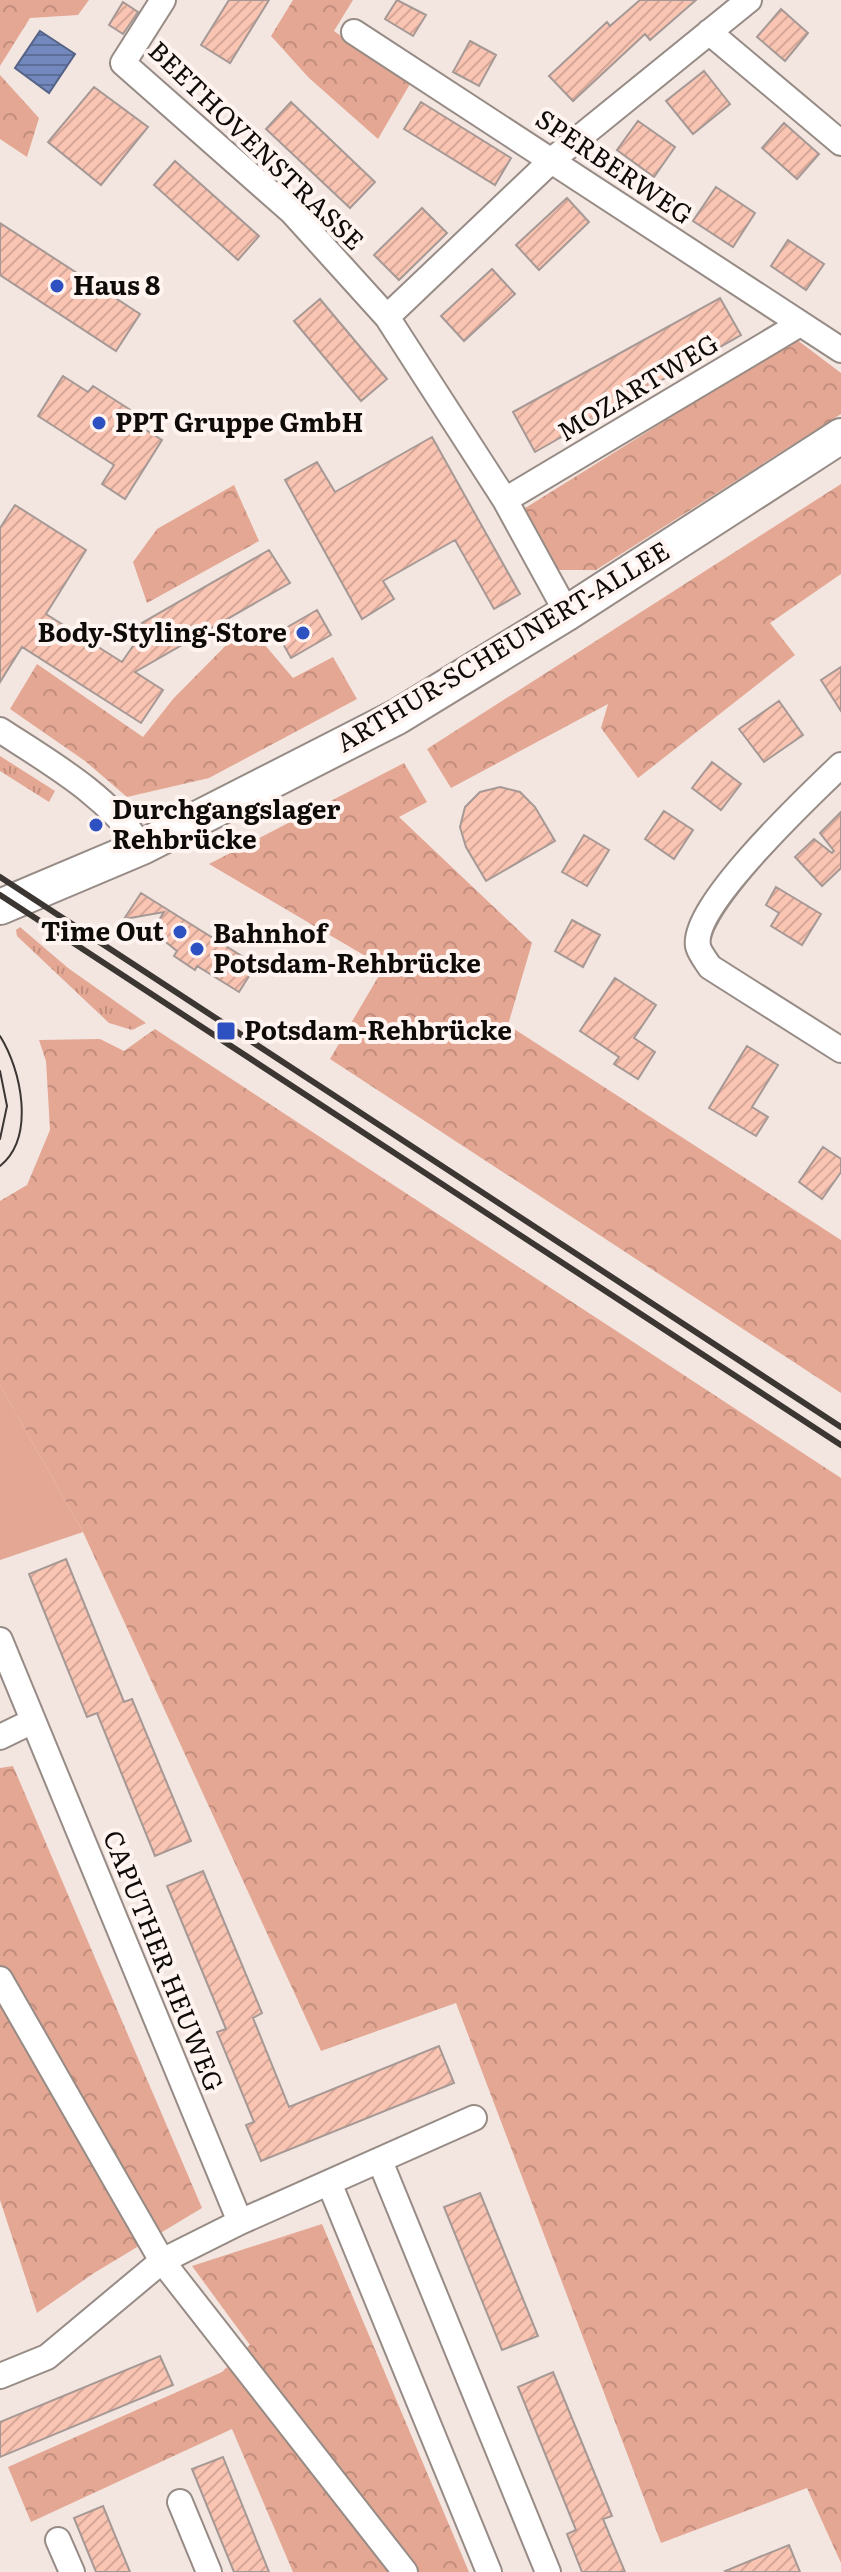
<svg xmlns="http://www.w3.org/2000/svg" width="841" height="2572" font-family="Literata,serif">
  <defs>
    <pattern id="grass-tufts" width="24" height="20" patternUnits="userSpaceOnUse" patternTransform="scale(2)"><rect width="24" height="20" fill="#e4a793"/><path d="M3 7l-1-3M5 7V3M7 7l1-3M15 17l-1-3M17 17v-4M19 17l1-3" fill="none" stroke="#c28e7d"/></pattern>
    <pattern id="forest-crowns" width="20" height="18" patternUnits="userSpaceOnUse" patternTransform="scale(2)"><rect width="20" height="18" fill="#e4a793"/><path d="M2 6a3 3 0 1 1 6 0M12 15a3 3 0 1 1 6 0" fill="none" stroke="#c28e7d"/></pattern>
    <pattern id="water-rules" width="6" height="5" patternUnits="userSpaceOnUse" patternTransform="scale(2)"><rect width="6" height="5" fill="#7389bd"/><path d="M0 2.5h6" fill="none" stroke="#5d6e98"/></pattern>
    <pattern id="building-hatch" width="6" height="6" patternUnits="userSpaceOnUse" patternTransform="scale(2)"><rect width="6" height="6" fill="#fac4b2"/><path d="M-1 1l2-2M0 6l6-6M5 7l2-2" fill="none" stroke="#d5a798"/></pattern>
  </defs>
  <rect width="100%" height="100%" fill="#f3e6e1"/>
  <!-- grass -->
  <path fill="url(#grass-tufts)" d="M0,756L55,791L49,802L0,771Z
    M20,927L68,968L146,1023L132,1030L109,1023L17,936L16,930Z"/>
  <!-- forest -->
  <path fill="url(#forest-crowns)" d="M0,0H89L78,15L30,18L0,66Z
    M293,0H353L334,31L410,84L378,139L309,78L271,36Z
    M0,75L39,118L27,157L0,139Z
    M796,339L841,373V414L596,570H557L522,510Z
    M841,484V574L770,623L795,655L638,778L601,728L608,704L451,788L427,749Z
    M234,485L259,541L147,603L133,562L157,529Z
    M247,624L293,678L333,657L357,699L209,778L127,797L85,761L10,709L37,664L143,737L173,699Z
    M404,763L427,802L399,817L532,943L508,1025L841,1240V1393L330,1059L384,967L209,864Z
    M155,1029L841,1478V2563L807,2488L661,2543L456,2003L321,2051L83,1532L0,1385V1201L27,1185L50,1130L46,1061L39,1040L100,1039L124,1051Z
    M13,1766L202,2208L94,2273L37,2313L0,2200V1768Z
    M322,2224L469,2572H293L232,2429L31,2522L8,2467L222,2372L250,2345L192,2266Z"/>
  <!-- park -->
  <path fill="#e4a793" d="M0,1385L83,1532L0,1560Z"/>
  <!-- water -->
  <path fill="url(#water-rules)" stroke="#556387" stroke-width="2" d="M40,31L75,54L49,93L15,68Z"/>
  <!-- building -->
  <path fill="url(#building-hatch)" stroke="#a69995" stroke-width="2" d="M229,0H269L230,63L201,45Z
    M397,0L426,15L413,36L385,19Z
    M640,0H696L650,40L645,34L573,101L549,76L607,22L610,26Z
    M123,2L138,12L123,34L109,25Z
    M781,9L808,33L785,61L757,37Z
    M470,41L496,55L479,86L453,72Z
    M704,71L730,104L693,134L666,101Z
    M94,87L148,127L101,185L48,142Z
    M291,102L375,182L350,208L266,129Z
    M421,102L511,158L495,185L404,129Z
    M638,121L675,147L654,177L617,150Z
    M784,123L819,154L797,179L762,148Z
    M175,161L259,236L238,260L154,185Z
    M716,187L755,213L733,247L693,221Z
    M567,198L589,222L539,270L516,245Z
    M422,208L447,233L399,280L374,255Z
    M0,223L140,314L116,351L0,275Z
    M788,240L824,264L806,290L771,266Z
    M492,269L515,294L464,341L441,316Z
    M720,298L741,335L535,452L513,412Z
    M320,299L387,379L361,401L294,321Z
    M63,376L88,392L93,386L143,418L138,425L162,440L125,499L102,484L114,465L38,416Z
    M432,437L520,594L494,609L455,540L383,581L394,599L362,619L285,480L317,462L335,492Z
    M15,505L86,550L46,614L122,662L133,646L149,636L142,623L269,550L290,583L135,672L163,690L141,723L22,647L0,682V528Z
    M317,610L331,635L291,658L277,633Z
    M841,667V711L821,680Z
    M779,701L803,735L764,762L739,729Z
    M712,762L741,784L721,810L692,788Z
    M500,787L520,792L535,807L555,841L486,881L466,847L460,827L465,807L480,792Z
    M664,811L693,830L674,859L645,839Z
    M841,812V868L822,886L795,857L814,839L832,853L834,851L820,833Z
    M584,835L609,850L587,886L562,872Z
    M776,887L821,914L802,945L771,926L779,913L766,905Z
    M141,893L256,965L239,992L197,966L195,970L174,956L177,951L152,931L164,912L124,919Z
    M572,920L600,935L583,967L555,951Z
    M615,978L656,1005L634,1038L655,1052L638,1079L614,1064L619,1057L580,1031Z
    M747,1046L778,1065L752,1107L768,1117L756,1136L709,1108Z
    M823,1147L841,1159V1172L822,1199L799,1182Z
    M66,1559L124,1702L132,1699L191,1841L155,1856L97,1713L87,1717L29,1574Z
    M203,1871L262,2013L253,2018L289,2107L439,2046L454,2083L261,2161L246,2125L254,2122L217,2032L226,2029L167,1886Z
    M480,2193L538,2336L502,2350L444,2207Z
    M160,2356L173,2385L0,2457V2422Z
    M553,2372L612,2516L603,2519L625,2572H582L567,2534L576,2530L518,2387Z
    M223,2457L269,2572H234L192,2469Z
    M103,2506L130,2572H96L74,2518Z
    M789,2545L800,2572H726L725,2571Z"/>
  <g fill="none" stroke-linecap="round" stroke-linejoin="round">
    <defs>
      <path id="minor" d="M163,0L123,63L292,212L387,317L505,500L567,613
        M354,32L841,350
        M709,32L841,143
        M387,317L553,159L749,0
        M505,500L800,324
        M0,730C52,764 106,794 142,847
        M841,765C812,793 691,906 698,946C699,952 706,961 710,967L841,1050
        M0,1640L240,2222
        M0,1737L33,1721
        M0,1979L162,2261L405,2572
        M380,2161L548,2572
        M330,2185L489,2572
        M0,2376L47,2357L162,2261L240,2222L474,2118
        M180,2502L209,2572
        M58,2540L72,2572"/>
      <path id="secondary" d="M0,907L142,847L397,717L567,613L841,436"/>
    </defs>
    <!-- minor casing -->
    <use href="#minor" stroke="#978b86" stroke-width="28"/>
    <!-- secondary casing -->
    <use href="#secondary" stroke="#978b86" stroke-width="38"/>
    <!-- minor -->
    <use href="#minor" stroke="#fff" stroke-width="24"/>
    <!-- secondary -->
    <use href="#secondary" stroke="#fff" stroke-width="34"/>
    <!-- tram -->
    <path stroke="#3c3633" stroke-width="2" d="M0,1036C21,1069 36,1137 0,1166
      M0,1071L7,1106L0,1139"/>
    <!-- rail -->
    <path stroke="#3c3633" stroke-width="6" d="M0,877L841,1427
      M0,895L841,1445"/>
  </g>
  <!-- markers -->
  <g fill="#2e51c1" stroke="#fff4f0" stroke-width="3">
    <circle cx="57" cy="286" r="8"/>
    <circle cx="99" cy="423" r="8"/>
    <circle cx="303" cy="633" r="8"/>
    <circle cx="96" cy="825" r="8"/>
    <circle cx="180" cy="932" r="8"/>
    <circle cx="197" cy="949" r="8"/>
    <rect x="216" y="1021" width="20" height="20" rx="4"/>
  </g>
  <g text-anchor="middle" stroke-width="8" stroke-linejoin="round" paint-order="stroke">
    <!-- street labels -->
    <g font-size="26" fill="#0f0b09" stroke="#fff4f0">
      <text transform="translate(256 146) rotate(44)" y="9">BEETHOVENSTRASSE</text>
      <text transform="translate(614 167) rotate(34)" y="9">SPERBERWEG</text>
      <text transform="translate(638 388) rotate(-31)" y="9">MOZARTWEG</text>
      <text transform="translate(503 647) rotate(-31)" y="9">ARTHUR-SCHEUNERT-ALLEE</text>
      <text transform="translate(163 1961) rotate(68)" y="9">CAPUTHER HEUWEG</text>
    </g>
    <!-- poi labels -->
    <g font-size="26" font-weight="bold" fill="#0f0b09" stroke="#fff4f0" text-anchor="start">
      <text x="73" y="295">Haus 8</text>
      <text x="115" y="432">PPT Gruppe GmbH</text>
      <text x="287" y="642" text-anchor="end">Body-Styling-Store</text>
      <text x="112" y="819">Durchgangslager<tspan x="112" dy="30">Rehbrücke</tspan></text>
      <text x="164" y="941" text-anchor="end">Time Out</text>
      <text x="213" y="943">Bahnhof<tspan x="213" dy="30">Potsdam-Rehbrücke</tspan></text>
      <text x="244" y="1040">Potsdam-Rehbrücke</text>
    </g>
  </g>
</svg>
